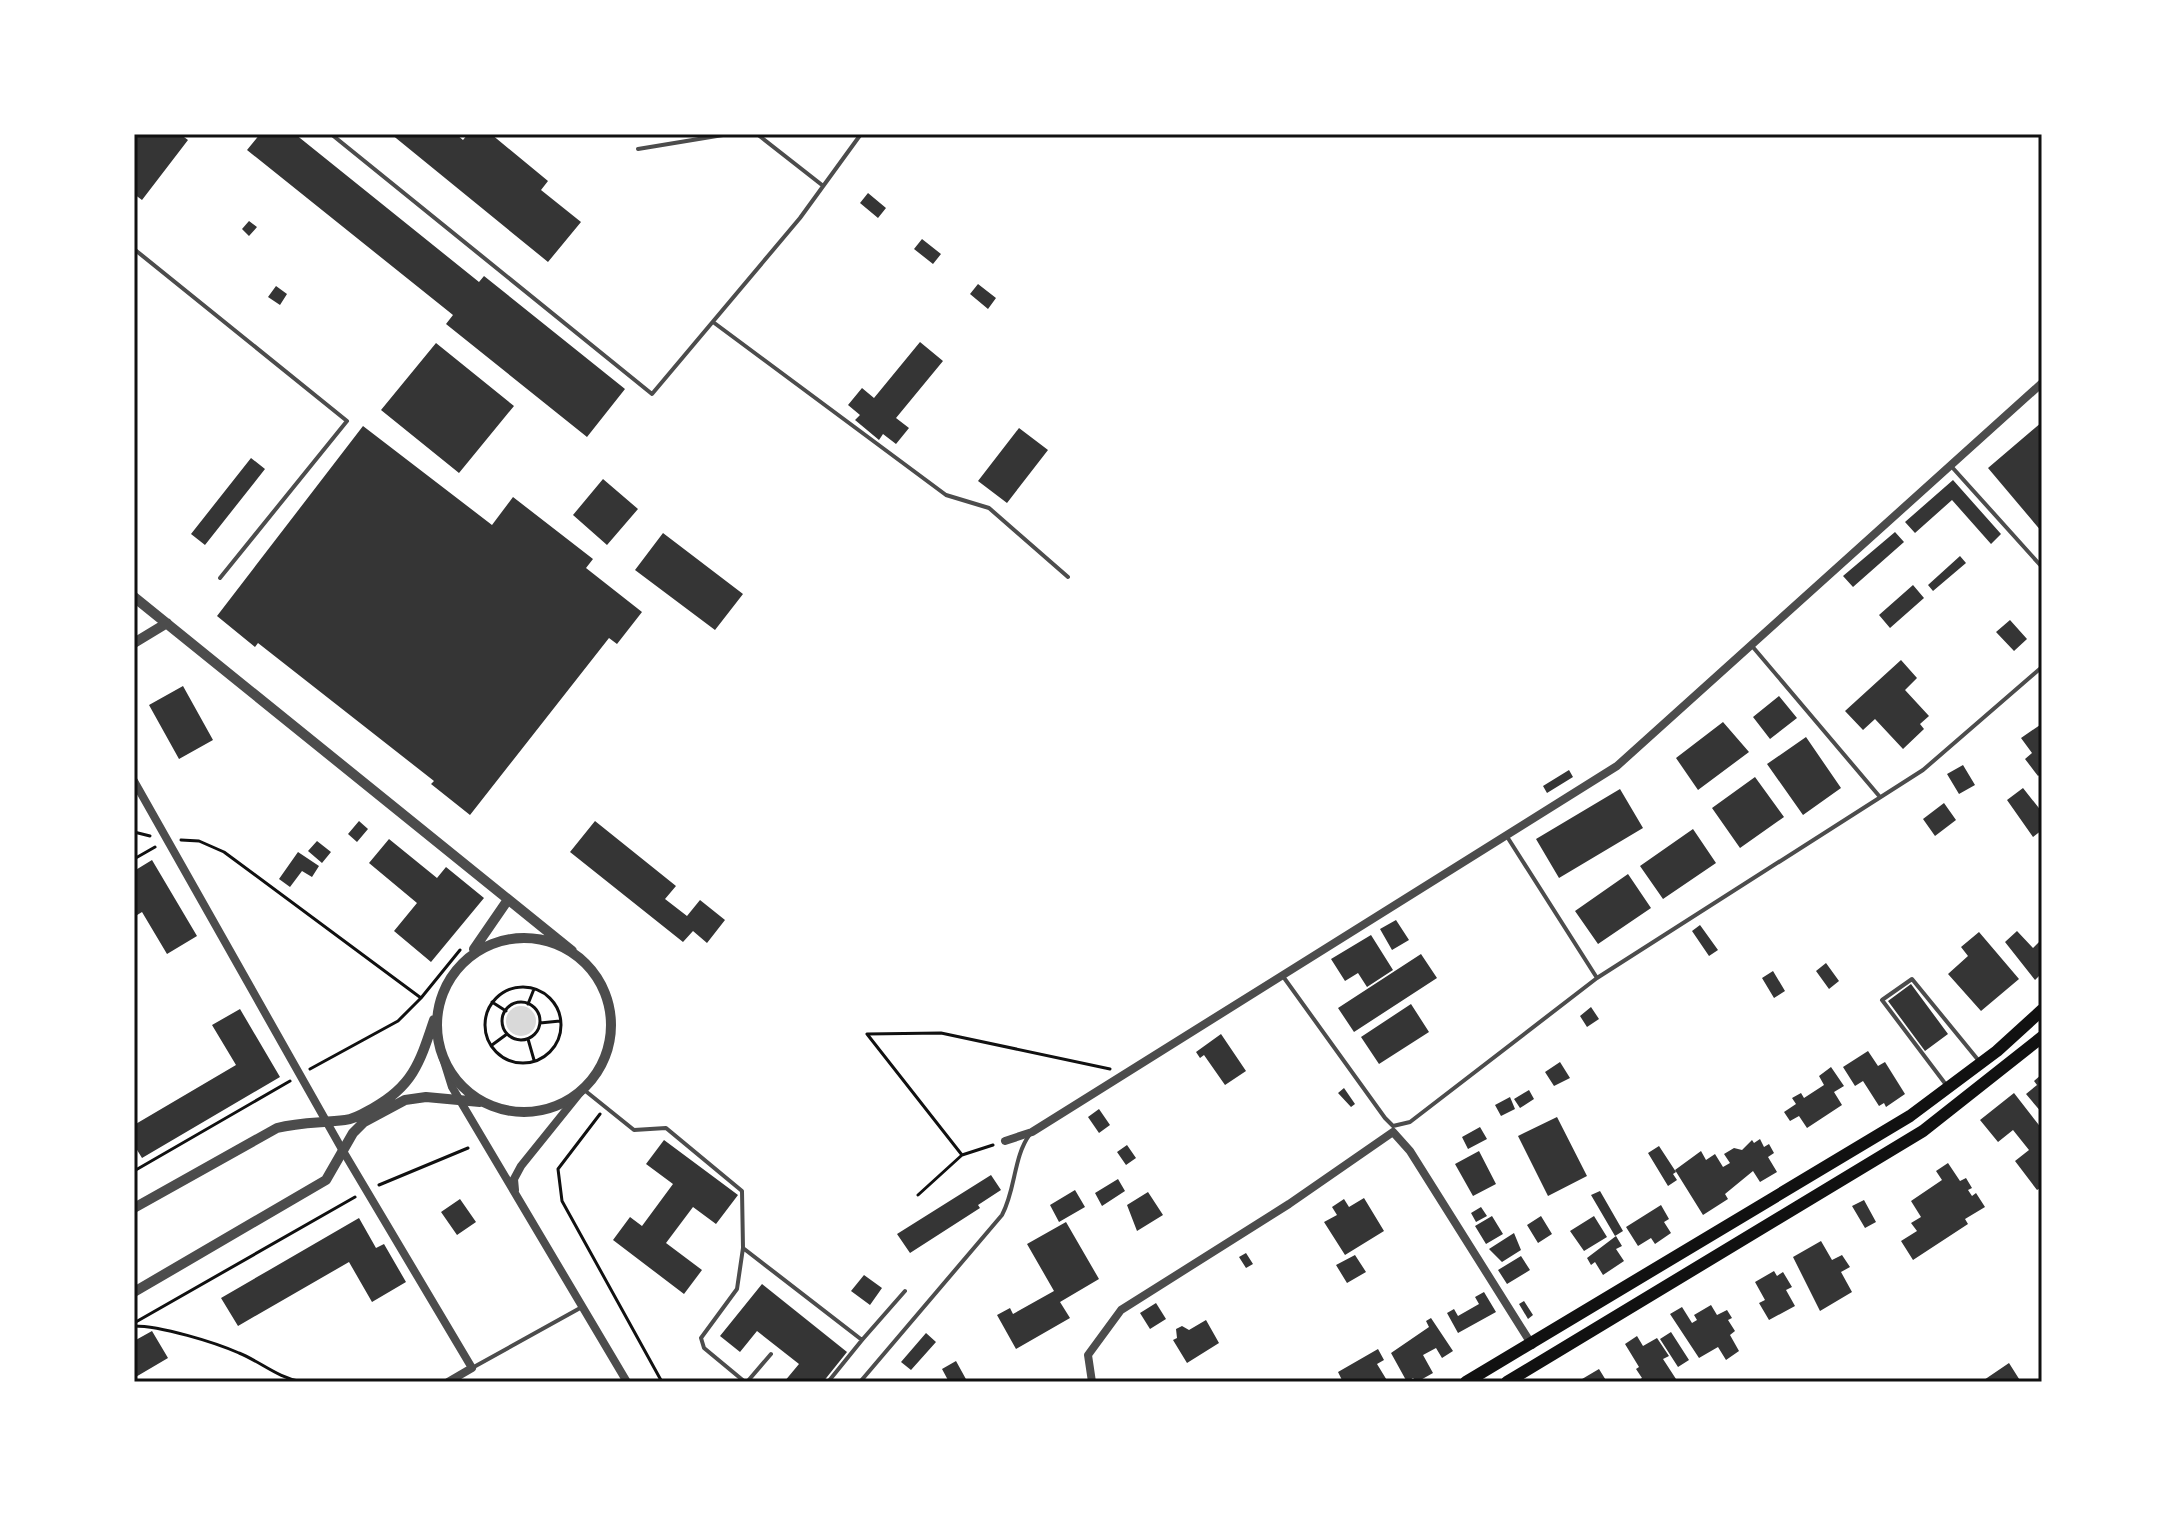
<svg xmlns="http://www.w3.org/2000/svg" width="2176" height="1516" font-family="'Open Sans',sans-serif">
  <rect width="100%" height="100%" fill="#fff"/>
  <!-- water -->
  <path fill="#d9d9d9" d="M506 1021a15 15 0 1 1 30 0a15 15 0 1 1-30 0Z"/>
  <!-- building -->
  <path fill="#353535" d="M134,134H180L188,140L142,200L134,194Z
    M260,134H295L479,282L484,276L625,389L587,437L446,324L453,315L247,150Z
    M391,134H456L463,140L468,134H491L548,181L541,190L581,222L548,262Z
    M868,193L886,208L878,218L860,203Z
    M249,221L257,227L249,236L242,229Z
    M922,239L941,254L933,264L914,249Z
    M978,284L996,298L988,309L970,294Z
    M276,286L287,294L280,305L268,297Z
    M920,342L943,361L896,418L909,428L896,444L883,434L879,440L855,420L860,415L848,405L862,388L874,398Z
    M436,343L514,406L459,473L381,410Z
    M2042,422V532L1988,468Z
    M363,426L492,525L513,497L593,559L586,568L642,612L617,644L609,638L470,815L431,784L434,781L258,643L255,647L217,616Z
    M1019,428L1048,450L1007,503L978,481Z
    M251,458L265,469L205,545L191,534Z
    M603,479L638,509L607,545L573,515Z
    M1953,480L2001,534L1991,544L1952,500L1915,533L1905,522Z
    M1895,532L1904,542L1853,587L1843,576Z
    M663,533L743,594L715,630L635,570Z
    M1960,556L1966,563L1933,591L1928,585Z
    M1913,585L1924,598L1890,628L1879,615Z
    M2010,620L2027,639L2014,651L1996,632Z
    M1901,660L1917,678L1905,690L1929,716L1920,724L1924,729L1903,749L1875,719L1863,730L1845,711Z
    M183,686L213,740L179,759L149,705Z
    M1779,696L1797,718L1770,739L1753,717Z
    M1723,722L1749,752L1698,790L1676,758Z
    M2040,725L2042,773L2038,776L2025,759L2032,753L2021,738Z
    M1806,737L1841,788L1803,815L1767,764Z
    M1963,765L1975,785L1959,794L1947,774Z
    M1569,770L1573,777L1547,793L1543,786Z
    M1755,777L1784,817L1740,848L1712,808Z
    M2023,788L2042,812V830L2033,837L2007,800Z
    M1620,789L1643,828L1559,878L1536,839Z
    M1944,803L1956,820L1935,836L1923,819Z
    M359,821L368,829L357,842L348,834Z
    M595,821L676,886L665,899L687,916L700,900L725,920L707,943L693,931L683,942L570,852Z
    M1693,829L1716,863L1663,899L1640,866Z
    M389,839L437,878L446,867L484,898L431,962L394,931L417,903L369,863Z
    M317,841L331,852L322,863L308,851Z
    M298,852L319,866L312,877L302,871L290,887L279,879Z
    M152,860L197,936L167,954L142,912L134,917V871Z
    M1628,874L1651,908L1598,944L1575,911Z
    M1396,920L1409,940L1392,950L1380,929Z
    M1700,925L1718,950L1709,956L1692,931Z
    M2017,931L2033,948L2042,939V973L2035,980L2005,942Z
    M1979,932L2019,979L1981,1011L1948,974L1968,956L1961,947Z
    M1371,935L1393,970L1367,987L1358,973L1345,981L1331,959Z
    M1421,954L1437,978L1354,1032L1338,1008Z
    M1826,963L1839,981L1829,989L1816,971Z
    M1773,971L1785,991L1774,998L1762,978Z
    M1911,984L1948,1034L1925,1051L1888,1001Z
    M1411,1004L1429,1032L1379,1064L1361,1037Z
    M1591,1007L1599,1019L1587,1027L1580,1016Z
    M240,1009L280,1077L142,1158L134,1145V1125L236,1065L212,1025Z
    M1221,1034L1246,1071L1225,1085L1204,1055L1200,1058L1196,1052Z
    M1868,1051L1878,1066L1885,1062L1905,1094L1886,1107L1884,1103L1879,1106L1863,1081L1855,1086L1843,1067Z
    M1560,1062L1570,1078L1554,1086L1545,1072Z
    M1831,1067L1844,1086L1834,1092L1842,1105L1807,1128L1799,1116L1790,1121L1784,1112L1796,1104L1792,1098L1801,1093L1804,1098L1824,1085L1819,1076Z
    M2042,1074V1113L2026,1094L2037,1085L2034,1081Z
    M1344,1088L1355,1104L1351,1107L1338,1093Z
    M1529,1090L1534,1099L1520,1108L1514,1099Z
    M2014,1093L2042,1129V1187L2037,1190L2015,1161L2029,1150L2013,1130L1998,1142L1980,1120Z
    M1510,1097L1515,1109L1501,1116L1495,1105Z
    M1099,1109L1110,1125L1099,1133L1088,1117Z
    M1557,1117L1587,1176L1548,1196L1518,1136Z
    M1480,1127L1487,1139L1468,1149L1462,1137Z
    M1760,1139L1764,1147L1769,1144L1774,1153L1768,1157L1777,1172L1760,1182L1753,1171L1725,1194L1728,1199L1703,1215L1675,1170L1701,1151L1706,1160L1715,1154L1723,1167L1730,1163L1724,1154L1734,1148L1742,1150L1752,1140L1754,1143Z
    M664,1140L738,1195L716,1224L693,1207L666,1243L702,1270L684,1294L613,1240L630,1217L642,1226L673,1184L646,1164Z
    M1127,1145L1136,1158L1126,1165L1117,1152Z
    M1659,1146L1676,1172L1673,1174L1677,1180L1668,1186L1648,1153Z
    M1479,1151L1496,1184L1473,1196L1455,1164Z
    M1948,1163L1960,1181L1966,1178L1972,1188L1968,1190L1972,1196L1976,1193L1985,1207L1965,1219L1968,1224L1913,1260L1901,1241L1917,1231L1911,1223L1921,1217L1911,1201L1942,1180L1936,1171Z
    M991,1175L1001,1190L978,1205L980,1208L910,1253L897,1234Z
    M1118,1179L1125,1191L1102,1206L1095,1193Z
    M1075,1190L1085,1207L1059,1222L1050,1205Z
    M1600,1191L1623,1231L1615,1236L1591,1195Z
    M1148,1192L1163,1215L1137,1231L1127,1205Z
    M1364,1198L1384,1231L1345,1255L1324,1222L1337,1215L1332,1207L1344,1199L1349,1207Z
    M460,1199L476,1222L457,1235L441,1212Z
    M1864,1200L1876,1222L1865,1228L1852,1206Z
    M1661,1205L1669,1219L1664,1222L1671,1233L1655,1244L1651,1238L1638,1246L1626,1227Z
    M1481,1207L1487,1216L1476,1222L1471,1213Z
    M1492,1216L1503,1234L1486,1244L1475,1226Z
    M1541,1216L1552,1234L1538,1243L1527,1225Z
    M1594,1216L1607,1237L1584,1251L1570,1231Z
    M359,1218L376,1248L384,1244L406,1282L372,1302L349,1262L238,1326L221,1298Z
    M1066,1222L1099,1279L1060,1302L1070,1318L1016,1349L997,1315L1010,1308L1013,1314L1054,1291L1027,1244Z
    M1514,1233L1521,1250L1502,1262L1489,1249Z
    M1616,1236L1622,1246L1616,1249L1624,1261L1603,1275L1595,1262L1591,1265L1587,1258Z
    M1821,1241L1832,1260L1842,1255L1850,1267L1841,1272L1852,1292L1820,1311L1793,1257Z
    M1246,1253L1253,1264L1246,1268L1239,1257Z
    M1355,1255L1366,1272L1347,1283L1336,1265Z
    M1521,1256L1530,1270L1507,1284L1498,1270Z
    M1774,1271L1777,1276L1783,1272L1792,1287L1786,1290L1795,1306L1769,1320L1759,1303L1765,1300L1755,1282Z
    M864,1275L882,1288L870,1305L851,1291Z
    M762,1284L847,1352L823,1382H784L799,1364L757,1331L740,1352L720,1336Z
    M1484,1292L1496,1312L1458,1333L1447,1313L1454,1309L1458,1316L1479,1304L1475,1297Z
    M1524,1301L1533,1315L1528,1319L1519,1304Z
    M1156,1303L1166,1319L1150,1329L1140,1313Z
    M1711,1305L1717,1315L1727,1310L1732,1318L1728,1320L1735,1331L1730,1335L1739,1351L1726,1360L1718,1347L1699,1358L1670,1314L1682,1307L1692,1323L1697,1320L1694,1315Z
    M1431,1318L1453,1351L1442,1358L1436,1348L1423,1355L1433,1373L1417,1382L1413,1378L1407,1382L1391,1353L1429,1327L1426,1321Z
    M1206,1320L1219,1343L1187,1363L1173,1340L1177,1338L1176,1329L1182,1326L1189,1330Z
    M152,1331L168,1358L134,1378V1341Z
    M1671,1332L1689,1360L1678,1367L1660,1339Z
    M926,1333L936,1342L911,1370L901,1362Z
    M1637,1336L1643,1346L1657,1338L1669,1356L1663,1359L1676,1379L1636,1382L1642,1378L1636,1369L1639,1367L1625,1344Z
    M1378,1349L1384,1360L1377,1364L1388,1382H1343L1338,1372Z
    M956,1361L967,1381L966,1382H949L942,1369Z
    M2009,1363L2021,1382H1981Z
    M1599,1369L1607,1382H1577Z"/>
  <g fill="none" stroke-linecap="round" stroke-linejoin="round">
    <!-- path -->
    <path stroke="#111" stroke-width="3" d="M134,832L150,836
      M181,840L199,841L224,852L421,998L460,950
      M134,859L155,847
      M485 1025a38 38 0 1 1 76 0a38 38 0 1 1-76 0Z
      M492,1002L506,1011
      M502 1021a19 19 0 1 1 38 0a19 19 0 1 1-38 0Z
      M528,1004L534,989
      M540,1023L560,1021
      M528,1039L534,1060
      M492,1045L507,1034
      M310,1069L398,1021L421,998
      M600,1114L558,1169L562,1201L662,1382
      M962,1155L867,1034L941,1033L1110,1069
      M134,1171L290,1081
      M379,1185L468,1148
      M918,1195L962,1155L993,1145
      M134,1323L355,1197
      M134,1326C161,1326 214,1342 239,1353C261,1362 278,1378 302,1382"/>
    <!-- service -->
    <path stroke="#4c4c4c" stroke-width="4" d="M331,134L652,394L800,218L861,134
      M757,134L822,185
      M638,149L729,134
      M134,249L347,421L220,578
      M713,322L946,495L989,508L1068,577
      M1951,466L2042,567
      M1752,646L1880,797
      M1506,835L1597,978
      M1282,975L1385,1118L1393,1126L1410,1122L1597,978L1923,770L2042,667
      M1947,1086L1882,1000L1912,979L1979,1061
      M583,1089L634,1130L666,1128L742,1191L743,1248L862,1340L828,1382
      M743,1248L737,1289L701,1338L704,1348L745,1382
      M862,1340L905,1291
      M472,1368L582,1307
      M747,1382L771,1354
      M860,1382L1002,1215C1016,1189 1013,1157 1030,1134"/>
    <!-- minor -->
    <path stroke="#4c4c4c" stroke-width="8" d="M134,781L343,1151L472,1368L448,1382
      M442,1055L452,1087L627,1382
      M1005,1141L1032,1132L1617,766L2042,383
      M515,1190L514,1179L521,1166L583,1089
      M1092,1382L1088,1355L1121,1310L1289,1204L1393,1132L1410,1151L1532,1345"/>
    <!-- tertiary -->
    <path stroke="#4c4c4c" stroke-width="10" d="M134,597L572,951
      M134,643L167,623
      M437 1025a87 87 0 1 1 174 0a87 87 0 1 1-174 0Z
      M474,949L507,901
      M134,1208L277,1128C300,1122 322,1123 345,1120C355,1119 364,1113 373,1108C413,1086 420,1062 434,1020
      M134,1292L326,1180L353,1133L364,1122L405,1100L426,1097L480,1102"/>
    <!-- primary -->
    <path stroke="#111" stroke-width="12" d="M1466,1382L1910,1116L1997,1051L2042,1010
      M1507,1382L1923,1131L2042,1037"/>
  </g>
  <!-- border -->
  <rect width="2176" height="1516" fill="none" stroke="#ffffff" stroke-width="272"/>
  <rect x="136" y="136" width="1904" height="1244" fill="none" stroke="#111" stroke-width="3"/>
</svg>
